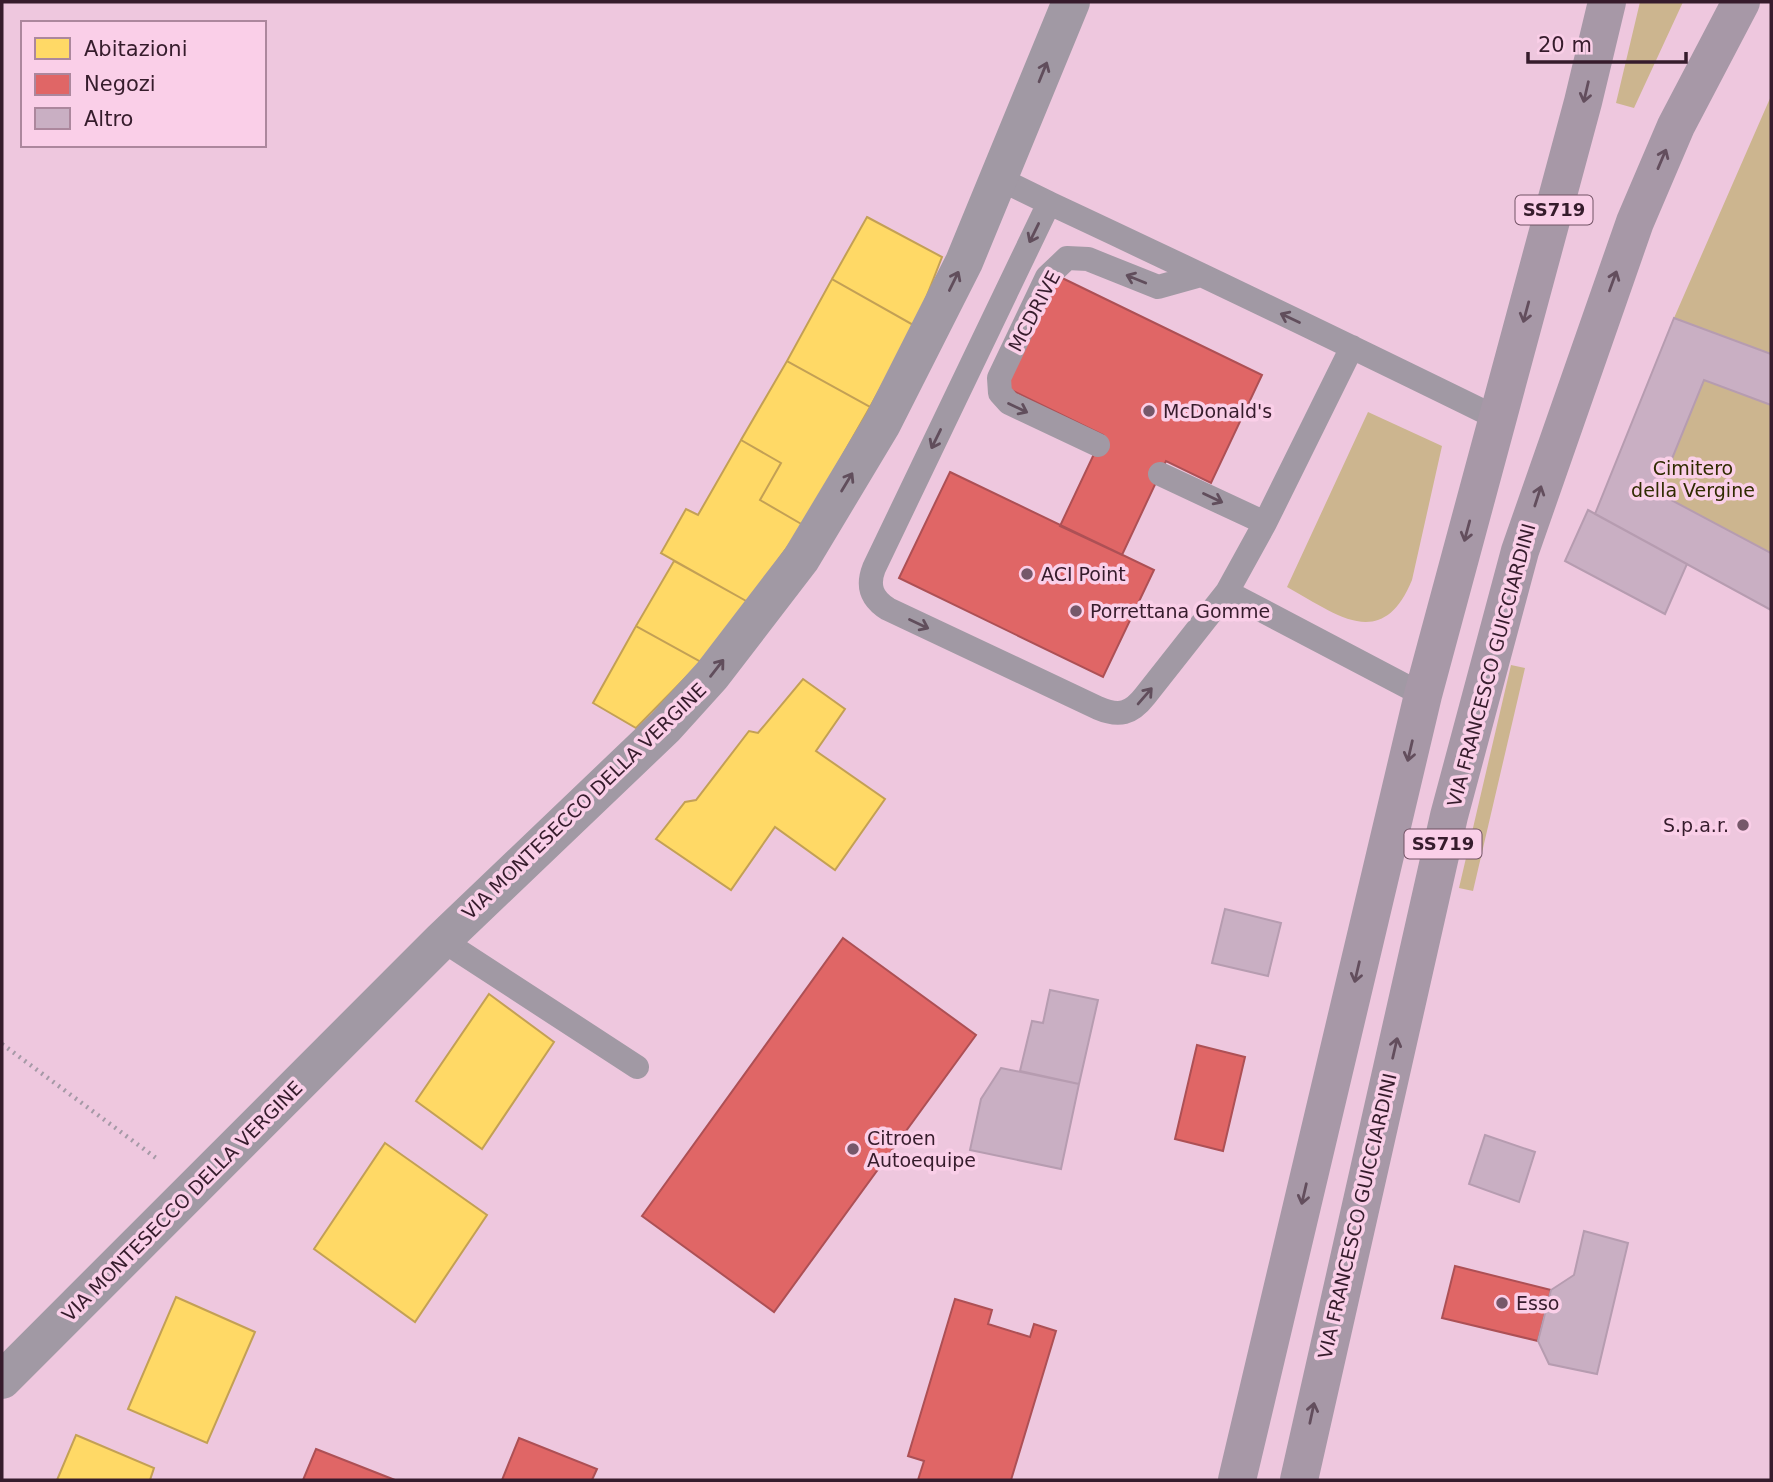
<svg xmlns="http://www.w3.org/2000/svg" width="1773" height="1482" font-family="'DejaVu Sans',sans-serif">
  <rect width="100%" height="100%" fill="#eec7de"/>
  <!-- green -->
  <path fill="#ccb58f" d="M1640,2H1683L1634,108L1616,103Z
    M1771,96V610L1595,514L1674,318Z
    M1368,412L1442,446L1412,580C1382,653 1336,614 1287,587Z
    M1511,665L1525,668L1473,891L1459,888Z"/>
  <!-- homes -->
  <path fill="#ffd966" stroke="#c3a055" stroke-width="2" d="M867,217L942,257L915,326L832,279Z
    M832,279L915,326L870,407L787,361Z
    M787,361L870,407L803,525L760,500L781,463L741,440Z
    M741,440L781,463L760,500L803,525L748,602L661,553L686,509L698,515Z
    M674,561L748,602L701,662L636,626Z
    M636,626L701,662L636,728L593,703Z
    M803,679L845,709L816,751L885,799L835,870L775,827L731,890L656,839L685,802L696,800L749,731L758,733Z
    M489,994L554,1042L482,1149L416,1101Z
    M385,1143L487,1215L415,1322L314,1249Z
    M176,1297L255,1332L207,1443L128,1409Z
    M76,1435L154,1468L150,1480H57Z"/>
  <!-- shops -->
  <path fill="#e06666" stroke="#ad5055" stroke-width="2" d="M1058,276L1262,375L1211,483L1166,461L1122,555L1060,526L1103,435L1005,387Z
    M950,472L1154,570L1103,677L899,578Z
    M843,938L976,1035L774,1312L642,1216Z
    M1197,1045L1245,1057L1223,1151L1175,1139Z
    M1455,1266L1551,1290L1538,1341L1442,1318Z
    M955,1299L992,1310L988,1324L1030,1337L1034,1324L1056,1331L1011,1480H918L924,1461L908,1456Z
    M519,1438L597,1469L592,1480H502Z
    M316,1449L395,1480H303Z"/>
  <!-- building -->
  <path fill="#c9afc3" stroke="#b69cb0" stroke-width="2" d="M1674,318L1771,354V405L1704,380L1658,493L1771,553V610L1595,514Z
    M1588,510L1687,564L1665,614L1565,561Z
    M1225,909L1281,923L1268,976L1212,963Z
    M1050,990L1098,1000L1079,1084L1020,1071L1032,1021L1043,1023Z
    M1001,1068L1079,1084L1061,1169L970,1150L981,1099Z
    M1485,1135L1535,1152L1519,1202L1469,1184Z
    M1584,1231L1628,1243L1597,1374L1549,1364L1538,1341L1551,1290L1574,1275Z"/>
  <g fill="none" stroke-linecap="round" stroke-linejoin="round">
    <!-- path -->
    <path stroke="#a599a6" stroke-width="4.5" stroke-dasharray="2 5" stroke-linecap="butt" d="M2,1044L156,1158"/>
    <!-- lane -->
    <path stroke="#a199a4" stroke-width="24" d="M1000,179L1049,203
      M1352,347L1265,523L1227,592L1145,696C1131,714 1119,717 1098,708L888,609C872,599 867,586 874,568L1049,203C1199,273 1348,345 1497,418
      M1098,445L1009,403L1000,393L999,378L1047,277L1067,258L1088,259L1158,287L1201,275
      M1160,474L1265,523
      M1227,592L1423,695
      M442,940L637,1067"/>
    <!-- street -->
    <path stroke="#a199a4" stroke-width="38" d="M2,1380L442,940L665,727L712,675L801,559L882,424L964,262L1071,2"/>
    <!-- primary -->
    <path stroke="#a798a7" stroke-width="38" d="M1237,1480L1423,695L1583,102L1607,2
      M1299,1480L1449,816L1520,551L1635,222L1676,126L1741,2"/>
  </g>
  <!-- one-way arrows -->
  <defs><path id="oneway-shaft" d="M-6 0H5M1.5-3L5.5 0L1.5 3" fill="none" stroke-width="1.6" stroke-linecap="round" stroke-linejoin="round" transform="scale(1.75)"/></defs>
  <g stroke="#614e5c">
    <use href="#oneway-shaft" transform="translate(1043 72) rotate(-68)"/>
    <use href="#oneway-shaft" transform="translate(1034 233) rotate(116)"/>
    <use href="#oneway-shaft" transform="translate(1136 279) rotate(-158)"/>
    <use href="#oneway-shaft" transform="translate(954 281) rotate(-64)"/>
    <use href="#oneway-shaft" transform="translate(1290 318) rotate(-155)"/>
    <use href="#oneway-shaft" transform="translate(1018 408) rotate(26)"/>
    <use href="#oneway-shaft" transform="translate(936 439) rotate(116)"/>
    <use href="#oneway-shaft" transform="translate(847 482) rotate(-59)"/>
    <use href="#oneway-shaft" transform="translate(1213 498) rotate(25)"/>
    <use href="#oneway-shaft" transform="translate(919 624) rotate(25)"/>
    <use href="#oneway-shaft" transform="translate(717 668) rotate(-52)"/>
    <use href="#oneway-shaft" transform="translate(1145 696) rotate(-49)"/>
  </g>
  <g stroke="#634e5d">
    <use href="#oneway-shaft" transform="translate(1586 92) rotate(103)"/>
    <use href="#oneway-shaft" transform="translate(1662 159) rotate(-67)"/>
    <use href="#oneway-shaft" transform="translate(1613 281) rotate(-70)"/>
    <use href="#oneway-shaft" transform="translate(1526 312) rotate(105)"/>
    <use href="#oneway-shaft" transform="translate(1538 496) rotate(-72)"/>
    <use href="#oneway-shaft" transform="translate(1467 531) rotate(105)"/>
    <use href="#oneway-shaft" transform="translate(1410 751) rotate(103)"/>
    <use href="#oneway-shaft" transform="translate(1357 972) rotate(103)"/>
    <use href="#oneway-shaft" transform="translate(1395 1048) rotate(-77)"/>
    <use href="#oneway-shaft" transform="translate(1304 1194) rotate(103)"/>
    <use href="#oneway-shaft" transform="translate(1312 1413) rotate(-78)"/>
  </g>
  <!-- markers -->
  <g fill="#76586a" stroke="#facfe8" stroke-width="2.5">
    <circle cx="1149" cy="411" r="7"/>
    <circle cx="1027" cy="574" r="7"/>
    <circle cx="1076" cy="611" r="7"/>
    <circle cx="1743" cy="825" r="7"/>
    <circle cx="853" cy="1149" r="7"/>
    <circle cx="1502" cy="1303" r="7"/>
  </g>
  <g text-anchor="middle" stroke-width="7" stroke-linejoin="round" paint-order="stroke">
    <!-- shield labels -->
    <g fill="#facfe8" stroke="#715264" stroke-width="2">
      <rect x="1515.5" y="195.5" width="77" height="29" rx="5"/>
      <rect x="1404.5" y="829.5" width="77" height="29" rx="5"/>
    </g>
    <g font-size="18" font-weight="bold" fill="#361c2c">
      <text x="1554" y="216">SS719</text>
      <text x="1443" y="850">SS719</text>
    </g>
    <!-- street labels -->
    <g font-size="19" fill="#361c2c" stroke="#facfe8">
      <text transform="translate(1034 311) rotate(-62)" y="7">MCDRIVE</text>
      <text transform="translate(1491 665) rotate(-75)" y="7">VIA FRANCESCO GUICCIARDINI</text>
      <text transform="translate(584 801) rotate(-44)" y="7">VIA MONTESECCO DELLA VERGINE</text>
      <text transform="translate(182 1201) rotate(-45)" y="7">VIA MONTESECCO DELLA VERGINE</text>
      <text transform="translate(1357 1216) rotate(-77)" y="7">VIA FRANCESCO GUICCIARDINI</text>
    </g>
    <!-- poi labels -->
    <g font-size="19" fill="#361c2c" stroke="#facfe8" text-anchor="start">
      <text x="1163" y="418">McDonald's</text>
      <text x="1041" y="581">ACI Point</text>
      <text x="1090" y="618">Porrettana Gomme</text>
      <text x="1729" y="832" text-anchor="end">S.p.a.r.</text>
      <text x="867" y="1145">Citroen<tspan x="867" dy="22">Autoequipe</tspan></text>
      <text x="1516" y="1310">Esso</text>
    </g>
    <!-- park labels -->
    <g font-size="19" fill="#302b00" stroke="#facfe8">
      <text x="1693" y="475">Cimitero<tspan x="1693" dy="22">della Vergine</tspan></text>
    </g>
  </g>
  <!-- border -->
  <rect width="1773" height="1482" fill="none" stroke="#361c2c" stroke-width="7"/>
  <!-- legend -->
  <rect x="21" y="21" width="245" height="126" fill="#facfe8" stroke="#ac879d" stroke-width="2"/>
  <rect x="35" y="38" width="35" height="21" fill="#ffd966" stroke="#ac879d" stroke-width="2"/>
  <text x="84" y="56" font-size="21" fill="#361c2c">Abitazioni</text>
  <rect x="35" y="74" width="35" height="21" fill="#e06666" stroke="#ac879d" stroke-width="2"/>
  <text x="84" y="91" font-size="21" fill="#361c2c">Negozi</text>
  <rect x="35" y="108" width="35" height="21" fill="#c9afc3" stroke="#ac879d" stroke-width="2"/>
  <text x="84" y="126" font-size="21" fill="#361c2c">Altro</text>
  <!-- scale -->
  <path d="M1528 52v10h158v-10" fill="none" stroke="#361c2c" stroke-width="3.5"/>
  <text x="1538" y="52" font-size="21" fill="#361c2c" stroke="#facfe8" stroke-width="5" paint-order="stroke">20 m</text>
</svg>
